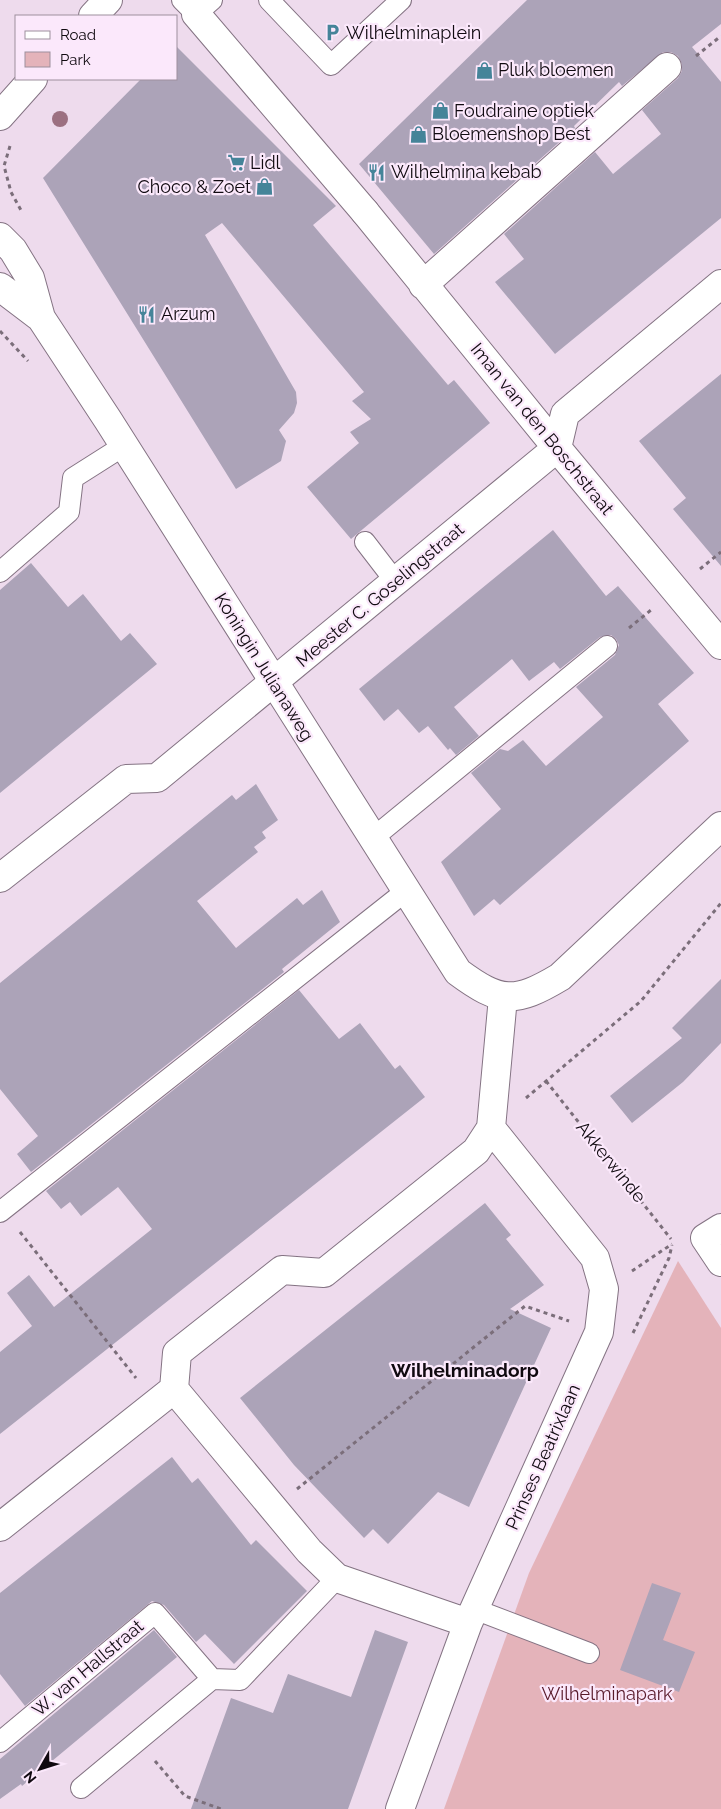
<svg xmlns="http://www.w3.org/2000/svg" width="721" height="1809" font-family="Raleway,sans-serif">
  <rect width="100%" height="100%" fill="#eedbed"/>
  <!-- green -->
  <path fill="#e4b3ba" d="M678,1261L721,1328V1809H444L529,1573Z"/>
  <!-- building -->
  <path fill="#aca3b8" d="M527,0H721V24L692,47L721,82V218L555,354L495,282L524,259L504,234L595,152L613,174L661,134L642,110L678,78L682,71V64L678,56L671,52H663L622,86L619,82L574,126L575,128L434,254L359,164Z
    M176,46L336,206L313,225L448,385L454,380L490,423L351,539L307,487L359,443L350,432L371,419L352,401L364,392L222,223L205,235L296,392L297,403L294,413L279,430L286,441L281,461L236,489L43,178L141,79H176Z
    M721,374V566L673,509L686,498L639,441Z
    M553,530L606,596L618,586L694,673L658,704L689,741L500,905L494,899L474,916L441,862L501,809L471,773L500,749L508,751L523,740L546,766L603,717L576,687L615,655L619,645L616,639L611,635L600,637L560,669L554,662L529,681L512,659L454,707L479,736L456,755L450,748L448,750L428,726L419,733L398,709L384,721L359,689Z
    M31,563L68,607L83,594L121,641L130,633L157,664L0,793V590Z
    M256,784L278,820L262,832L266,838L254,847L258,852L197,901L236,948L297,898L303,905L322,890L340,922L282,969L284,972L31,1172L17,1154L38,1136L0,1089V983L232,795L236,800Z
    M721,979V1043L683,1082L632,1123L610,1096L682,1038L672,1028Z
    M299,990L339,1039L360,1023L395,1069L400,1065L425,1097L0,1434V1352L32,1326L7,1293L29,1275L54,1307L152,1229L118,1187L81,1216L70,1202L61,1209L46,1191Z
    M485,1203L511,1235L506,1239L544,1285L510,1309L551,1328L469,1507L438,1492L388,1544L373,1529L364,1538L294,1465L240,1398Z
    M172,1457L192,1483L198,1478L251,1545L256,1540L307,1591L234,1664L205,1634L196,1642L164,1605L152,1601L25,1706L0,1674V1593Z
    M652,1583L681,1593L663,1640L695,1652L679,1692L620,1670Z
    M154,1630L177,1657L22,1786L21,1784L0,1799V1759Z
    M375,1630L408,1642L348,1809H191L231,1698L273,1713L288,1674L351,1697Z"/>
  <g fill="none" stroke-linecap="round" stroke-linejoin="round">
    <defs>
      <path id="service" d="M182,0L196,14L212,0
        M269,0L331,65L401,0
        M365,542L395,581
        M0,572L69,512L73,478L125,445
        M373,838L607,646
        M0,1212L406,891
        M474,1609L589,1653
        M0,1742L155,1613L212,1679
        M81,1788L212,1679L240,1680L337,1578"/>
      <path id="pedestrian" d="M196,14L365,212"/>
      <path id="minor" d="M365,212L557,448L721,645
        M423,285L667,67
        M0,878L126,779L157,778L557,448L565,414L721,284
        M721,1228L705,1238L721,1262
        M174,1389L309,1551L337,1578L468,1623
        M0,1527L174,1389L177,1353L282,1270L324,1273L476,1151L491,1128L503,997
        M400,1809L468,1623L599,1332L604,1289L595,1258L491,1128"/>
      <path id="tertiary" d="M93,16L108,0
        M0,116L33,79
        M0,237L13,250L30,278L41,318L108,420L458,972C500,1003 515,1004 560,977L721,826
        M0,287L41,318"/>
    </defs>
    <!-- service casing -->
    <use href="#service" stroke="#847383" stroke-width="22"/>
    <!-- pedestrian casing -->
    <use href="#pedestrian" stroke="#847383" stroke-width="30"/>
    <!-- minor casing -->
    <use href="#minor" stroke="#847383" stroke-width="30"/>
    <!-- tertiary casing -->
    <use href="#tertiary" stroke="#847383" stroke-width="30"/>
    <!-- path -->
    <path stroke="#7b6e7a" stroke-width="3" stroke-dasharray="4 4" stroke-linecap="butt" d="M696,56L721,36
      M10,146L4,166L11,192L22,212
      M0,331L28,361
      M700,569L721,552
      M629,628L651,610
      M546,1081L671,1239
      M526,1098L641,1001L721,903
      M20,1232L136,1378
      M632,1271L672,1244
      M633,1333L669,1258L672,1245
      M297,1489L525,1306L569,1321
      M155,1761L185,1796L221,1809"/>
    <!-- service -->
    <use href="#service" stroke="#fff" stroke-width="20"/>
    <!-- pedestrian -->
    <use href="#pedestrian" stroke="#fff" stroke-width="28"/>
    <!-- minor -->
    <use href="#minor" stroke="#fff" stroke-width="28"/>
    <!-- tertiary -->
    <use href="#tertiary" stroke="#fff" stroke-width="28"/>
  </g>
  <!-- trees -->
  <circle fill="#9c7081" cx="60" cy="119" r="8"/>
  <!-- icons -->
  <defs>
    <symbol id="parking-bare" viewBox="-9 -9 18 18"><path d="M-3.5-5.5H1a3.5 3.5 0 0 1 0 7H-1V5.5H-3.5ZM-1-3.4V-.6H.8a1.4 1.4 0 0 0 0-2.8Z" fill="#458499" stroke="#fbe8fb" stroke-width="2.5" paint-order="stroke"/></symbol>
    <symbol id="shop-bare" viewBox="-9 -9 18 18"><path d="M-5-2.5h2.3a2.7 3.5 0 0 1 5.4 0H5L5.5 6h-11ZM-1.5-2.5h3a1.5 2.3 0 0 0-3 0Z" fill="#458499" stroke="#fbe8fb" stroke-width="2.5" paint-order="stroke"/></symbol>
    <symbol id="supermarket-bare" viewBox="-9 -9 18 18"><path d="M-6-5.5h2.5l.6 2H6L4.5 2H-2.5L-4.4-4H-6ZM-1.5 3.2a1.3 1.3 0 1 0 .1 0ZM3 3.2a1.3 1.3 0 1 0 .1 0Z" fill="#458499" stroke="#fbe8fb" stroke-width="2.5" paint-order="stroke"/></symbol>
    <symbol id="restaurant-bare" viewBox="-9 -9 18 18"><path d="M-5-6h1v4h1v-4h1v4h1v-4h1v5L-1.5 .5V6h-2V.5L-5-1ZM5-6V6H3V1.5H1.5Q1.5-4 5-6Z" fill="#458499" stroke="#fbe8fb" stroke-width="2.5" paint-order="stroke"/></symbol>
  </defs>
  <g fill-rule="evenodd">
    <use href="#parking-bare" x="320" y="20" width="25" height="25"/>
    <use href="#shop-bare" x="472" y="58" width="25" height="25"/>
    <use href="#shop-bare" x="428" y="98" width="25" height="25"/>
    <use href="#shop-bare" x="406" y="122" width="25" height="25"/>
    <use href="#supermarket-bare" x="224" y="150" width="25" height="25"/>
    <use href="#restaurant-bare" x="364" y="160" width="25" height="25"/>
    <use href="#shop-bare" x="252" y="174" width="25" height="25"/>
    <use href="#restaurant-bare" x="134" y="302" width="25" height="25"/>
  </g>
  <g text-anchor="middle" stroke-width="4.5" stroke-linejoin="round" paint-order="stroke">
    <!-- poi labels -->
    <g font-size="18" fill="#100a10" stroke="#fbe8fb" text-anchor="start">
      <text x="346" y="39">Wilhelminaplein</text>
      <text x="498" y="76">Pluk bloemen</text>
      <text x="454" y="117">Foudraine optiek</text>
      <text x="432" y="140">Bloemenshop Best</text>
      <text x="250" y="169">Lidl</text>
      <text x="391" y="178">Wilhelmina kebab</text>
      <text x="251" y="193" text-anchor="end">Choco &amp; Zoet</text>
      <text x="161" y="320">Arzum</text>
    </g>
    <!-- street labels -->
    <g font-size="18" fill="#100a10" stroke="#fbe8fb">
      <text transform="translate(542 429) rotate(51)" y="6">Iman van den Boschstraat</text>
      <text transform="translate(380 595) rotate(-40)" y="6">Meester C. Goselingstraat</text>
      <text transform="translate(264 667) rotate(58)" y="6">Koningin Julianaweg</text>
      <text transform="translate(611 1162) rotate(51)" y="6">Akkerwinde</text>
      <text transform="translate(543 1457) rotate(-66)" y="6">Prinses Beatrixlaan</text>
      <text transform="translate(88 1668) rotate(-40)" y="6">W. van Hallstraat</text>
    </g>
    <!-- park labels -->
    <g font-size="18" fill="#581929" stroke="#fbe8fb">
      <text x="607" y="1700">Wilhelminapark</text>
    </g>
    <!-- neighbourhood labels -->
    <g font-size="19" font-weight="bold" fill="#100a10" stroke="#fbe8fb">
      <text x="465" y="1377">Wilhelminadorp</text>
    </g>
  </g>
  <!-- legend -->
  <rect x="15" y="15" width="162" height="65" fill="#fbe8fb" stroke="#9d8f9d"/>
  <rect x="25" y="31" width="25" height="8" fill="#ffffff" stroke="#9d8f9d"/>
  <text x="60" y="40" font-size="15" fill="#100a10">Road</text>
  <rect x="25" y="52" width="25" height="15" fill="#e4b3ba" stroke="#9d8f9d"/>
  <text x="60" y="65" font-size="15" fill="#100a10">Park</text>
  <!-- north arrow -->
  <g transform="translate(40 1769) rotate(231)" stroke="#fbe8fb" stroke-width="4" paint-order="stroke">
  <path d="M0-4L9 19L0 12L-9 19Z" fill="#100a10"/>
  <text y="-8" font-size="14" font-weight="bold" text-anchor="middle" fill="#100a10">N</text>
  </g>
</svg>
